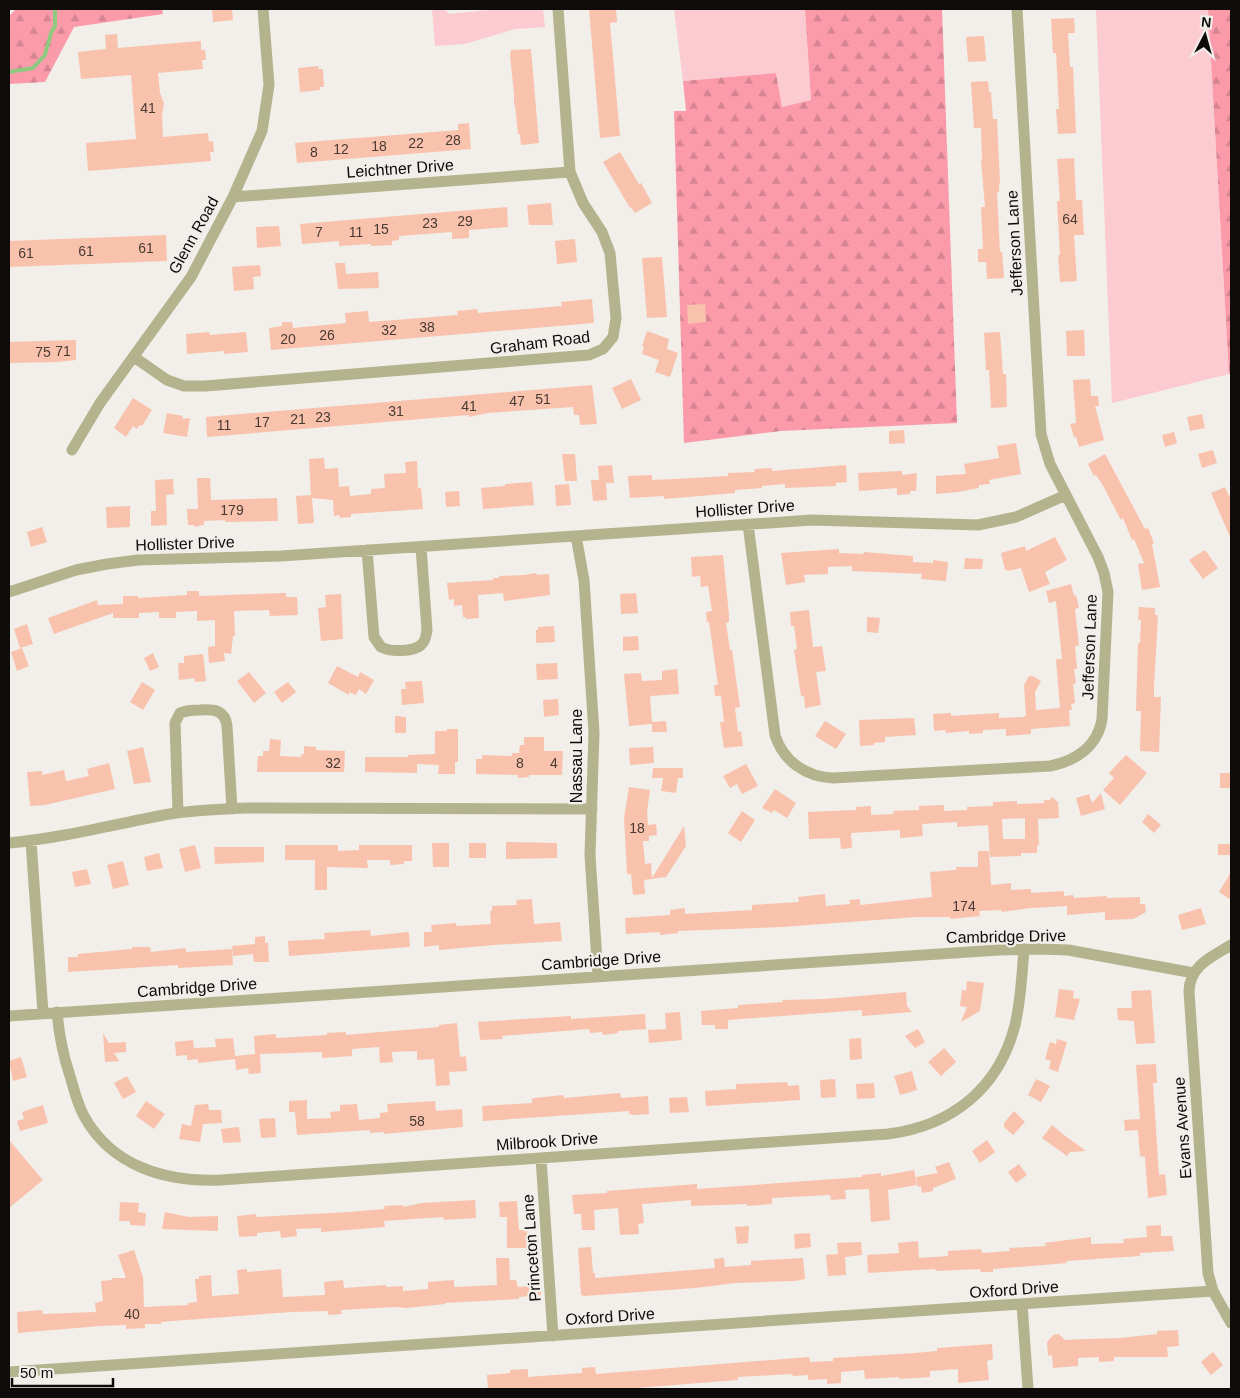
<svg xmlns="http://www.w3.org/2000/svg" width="1240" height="1398" font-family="Arial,sans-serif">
  <defs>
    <pattern id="forest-firs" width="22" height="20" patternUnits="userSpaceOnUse" patternTransform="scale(1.25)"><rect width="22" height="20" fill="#fb9baa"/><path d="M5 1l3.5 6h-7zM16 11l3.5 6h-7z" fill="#d68491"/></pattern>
  </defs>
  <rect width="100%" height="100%" fill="#f2eeea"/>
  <!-- green -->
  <path fill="#fccad1" d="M432,9H445L449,14L498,9H543L545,27L515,29L465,44L435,46Z
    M674,9H805L811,100L782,107L776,73L683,81Z
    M1096,9H1208L1229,374L1112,403Z"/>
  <!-- forest -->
  <path fill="url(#forest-firs)" d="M16,9H162L163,14L74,27L45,82L9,84V16Z
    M805,9H942L957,423L781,431L684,443L674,111H686L683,81L776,73L782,107L811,100Z
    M1208,9H1231V374H1229Z"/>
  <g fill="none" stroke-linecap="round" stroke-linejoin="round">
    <!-- stream -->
    <path stroke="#8fc980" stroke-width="4" d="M9,72L33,68L45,55L51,33L55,26V9"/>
  </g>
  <!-- building -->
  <path fill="#f9c2ad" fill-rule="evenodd" d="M212,9H232L233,20L213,22Z
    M589,9H616L617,22L610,23L620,136L600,138Z
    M1074,18L1075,33H1068L1070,67H1073L1076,133L1058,134L1056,109H1059L1056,53H1053L1051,19Z
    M117,34L118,48L201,41V50H205L206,60H202L203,69L158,73L160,93L164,103L162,116L163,137L208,133L209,142L213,141L214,152H210L211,161L88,171L86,143L136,139L131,75L81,79L78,52L106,49L105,35Z
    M984,36L986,61L968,62L966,37Z
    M531,49L539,143L521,145L520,134H518L515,105H514V93L510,56L511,50Z
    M318,66L319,69H323L324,87H320V90L300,92L298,68Z
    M988,81L989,92H991L993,119H997L1000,184L999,185V192H997L1000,252L1002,251L1004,278L987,279L986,262H978V249H983L981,207H985L981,160H982L981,128H974L971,82Z
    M469,123L471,149L297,163L295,143L458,130V124Z
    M620,152L639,184L641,183L652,203L635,213L631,207L630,208L603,162Z
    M1074,158L1076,200H1082L1084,235H1074L1077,281L1060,282L1058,255H1060L1057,201H1060L1057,159Z
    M551,203L553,225H529L527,205Z
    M507,207L508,227L469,230V238L452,239V232L399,236V240L392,241V245L371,246V244L339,246V241L302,244L300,224Z
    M279,226L281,246L257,248L256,227Z
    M166,235L167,261L9,267V241Z
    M575,239L577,262L557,264L555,241Z
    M662,257L667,317L647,318L642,258Z
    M335,263H345L346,274L378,272L379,288L338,289Z
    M260,265L261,276L253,277L254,289L234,291L232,267Z
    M592,299L594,323L271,350L269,328L282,326V322H292L293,328L346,323L345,313L368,311L369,322L458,315L457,311L477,309L478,313L562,306L561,302Z
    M705,304L706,322L688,324L687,305Z
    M1084,330L1085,356H1067L1066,331Z
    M647,331L669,339L667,349L678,353L670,377L655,372L659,360L642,354L644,347L642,346Z
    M209,332L210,335L246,332L248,352L224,354V351L187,354L186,334Z
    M1000,332L1003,374H1006L1007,407L991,408L989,370H986L984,333Z
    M76,340V360L58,362L9,363V342Z
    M631,379L641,400L622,409L612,388Z
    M1090,379L1091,396H1098L1099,406H1095L1104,440L1079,447L1076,437H1074L1070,424L1076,423L1073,380Z
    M592,385L597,424L580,425L579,415H574L573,407L488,413L469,417V415L207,437L206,417Z
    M133,398L152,410L142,426L140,425L137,429L133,426L126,437L114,428Z
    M167,413L183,416L182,419L190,418L187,437L163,433Z
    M1202,414L1205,428L1190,431L1187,417Z
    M904,430L905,443L889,444V431Z
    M1174,432L1177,443L1165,447L1162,435Z
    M1016,443L1021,474L989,480L990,484L979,485V488L958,492L936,494V476L966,474L964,464L999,458L997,446Z
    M1213,450L1217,463L1202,468L1198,454Z
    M562,454H575L577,481H565Z
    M1105,454L1145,529L1148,528L1154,543L1152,544L1160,587L1142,590L1138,564L1144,563L1134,539L1132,540L1123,518L1121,520L1102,484L1096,475L1094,476L1088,464Z
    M324,458L325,469L338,468L339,487L349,486L350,496L371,494V489L385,488L384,474L406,473L405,462L417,461L418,488H421L423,509L351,514V517L340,518L339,515L334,516L333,500L312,498L314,523L298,524L296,496L311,495L309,459Z
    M612,465L614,483H606L607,500L593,501L591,480H599L598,466Z
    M846,465L847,482L836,483V486L785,488V484L762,486V488L735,490V493L664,499V496L630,498L628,476L652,475V480L694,478L728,476V473L755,472L754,469L772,468V471Z
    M902,471V475L917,473L916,491H910V494L897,495V488L859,491L858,473Z
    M197,478H210L211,500L277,498L278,521L225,522V520L204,521V525L194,527V525H188L187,509H198Z
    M173,479L174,494L166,495L167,525L151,526V511H156L155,480Z
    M532,482L534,505L483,509L481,488L505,486V484Z
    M569,484L571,505L556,506L555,485Z
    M1225,487L1231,500V539L1211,493Z
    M459,491L460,506L446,507L445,492Z
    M130,506V527L107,528L106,507Z
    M42,527L47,542L31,547L27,532Z
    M1055,537L1067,560L1045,572L1050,584L1029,592L1021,568L1007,571V569L1005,570L1001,553L1025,546L1026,551Z
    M839,549V553L863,554L864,552L913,556V562L933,563V560L948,562L946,581L921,579L922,574L852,571V566L828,567V574L804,575L805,582L786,585L781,553Z
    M1205,550L1218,568L1203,579L1189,560Z
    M723,555L729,615V622L726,623L730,650H732L740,707L735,708L738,732L741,731L743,746L724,748L720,722H724L721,696H715L714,685H718L709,622H707L706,612L712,611L708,586L701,587L700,576L692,577L691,557Z
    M965,558L983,559L982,569H964Z
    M536,573L537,575L549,574L550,595L504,601L503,593L478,595L479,618L466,619L465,617H463L462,605L454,606V599L449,600L447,583L493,580V578H499V576L524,575Z
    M1071,584L1074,596L1076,595L1079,608L1075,609L1079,646H1075L1077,669H1074L1076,683L1073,684L1075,703L1071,704L1072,710H1069L1070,726L1031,729V734L1006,736V729L983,730V733L969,734V731L946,733L945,730L934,731L933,714L951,713V716L999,713V718L1024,717L1026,715L1024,685L1029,676H1033L1041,681L1035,692L1036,710L1060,708L1056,659H1062L1056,601L1049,603L1046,591Z
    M187,591H199V596L286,593V597H297L298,615L270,616L269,610L234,611L235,636H233L231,654L224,653L225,661L209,663L208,647L215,646V620L197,621V611L176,612V618H159V612L139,613V618H113V613L54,634L48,618L97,600L98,605L123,604V596H138V598L187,595Z
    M636,593L638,613L621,614L620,594Z
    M341,594L343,639L321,641L318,608L326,607L325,595Z
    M1139,607L1155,608V615H1158L1154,686V697H1161L1159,752L1140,751L1141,711H1136L1138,643H1140L1141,620H1138Z
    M809,610L813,647L822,646L826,671L816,672L821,705L805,708L804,696H801L794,650L797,649L794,626H791L790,612Z
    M867,617L880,618L878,633L867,632Z
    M27,624L33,644L20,648L14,629Z
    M554,626L555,642L536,643V630H538V627Z
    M638,636L639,650L623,651V637Z
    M22,648L29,666L17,671L11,652Z
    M153,653L159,667L150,671L144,658Z
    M203,654L206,681L195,682L194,678L179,680L178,663H184V656Z
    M557,663L558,679L537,680L536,664Z
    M337,666L358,677L360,672L374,680L366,694L359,689L356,695L349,692V695L328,683Z
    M677,669L679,694L650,696L652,722L666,721L667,732H652V724L629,726L624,674L641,673L642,681L662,680V671Z
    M249,672L266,693L254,703L237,681Z
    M422,681L424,703L402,705L401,689H406L405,682Z
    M142,682L155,690L143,710L130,702Z
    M288,682L296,692L282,703L274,692Z
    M558,699L559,715L544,717L543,700Z
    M395,716L406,717V733H395Z
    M914,718L916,735L885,737V742L874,743V745L860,746L859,720Z
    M825,721L846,734L836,749L815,736Z
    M447,729H458V762H455V774H438L439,765L417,764V773L365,772V757H408V755L435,754V731H447Z
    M524,737H544V751H563L562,775H529V777L518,778V775L476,774V759H482V755L512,756V753H519L520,745H524Z
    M270,739L281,740L280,756L302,757L301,754H304V746L316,747V750L345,751L344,772H257L258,756H263V751H269Z
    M143,747L151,782L134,784L127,751Z
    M653,747L654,763L630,765L629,748Z
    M1126,755L1147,773L1120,805L1103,790L1114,778L1109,773Z
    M109,763L115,789L45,805L30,806L27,772L42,771V775L64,770L66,781L89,776L87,769Z
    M746,764L758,786L742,794L737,784L730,788L723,776Z
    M653,768H683V778H678L676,793L661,791L663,778H652Z
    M1220,773H1230V788H1220Z
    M629,787L650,790L647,812L648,825L656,824L657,835L649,836V841H643L645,864L651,863L652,878L684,826L686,846L666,877L644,880L645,894L633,895L631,874H627L624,818Z
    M775,789L796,803L787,818L774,810L772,813L762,808Z
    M1101,793L1105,809L1081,816L1076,798L1089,794L1092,803Z
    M1052,797L1058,802L1059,818L1038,819L1039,845L1037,846V853H1021V856L990,857L988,825L957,827V822L922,824L923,836L900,838V830L851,833L852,848L841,849L840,838L809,839L808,812L856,810V807L871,806V815L894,814L893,811L919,810V806L944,805V811L967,810V807L993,806V802L1017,801V804L1044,803V800H1050ZM1025,818V839H1003L1002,819Z
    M742,811L755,820L741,842L728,833Z
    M1148,814L1161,825L1154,833L1142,822Z
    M506,842L557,843V858L506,859Z
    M432,843H449V867H433Z
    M469,843H486V858H469Z
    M1218,844H1231V855H1218Z
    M195,845L201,868L185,872L179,849Z
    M285,845H338V851L359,850V845H412V861H404V864L390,865V860H367L368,868L327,867V890H315V860H285Z
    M214,847H264V862L215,864Z
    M978,851H989L991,885L1011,883V890L1031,889V893L1064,891V896L1073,895L1074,898L1107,896V898L1140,897V904H1145L1146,912L1133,919L1105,920V912L1067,915V906L1031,908L1002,912L1001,910L979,911L980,916L951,919L950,917H917L782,927L678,931V933L660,935V932L626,934L625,918L670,915V910L685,908V914L752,910V905L799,902L798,897L825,894L826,906L850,904L849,900L860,899V905L932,897L930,872L956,870V867H978Z
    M159,853L163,868L147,871L144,857Z
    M123,861L129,885L113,889L107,865Z
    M87,869L91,884L75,887L72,872Z
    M1231,872V900L1219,892Z
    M532,899L534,924L560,922L562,941L494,945L439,950V945L424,947V932H432L431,925L456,923V926L491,924L490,911H492V906L517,905L516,900Z
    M1201,908L1206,924L1182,930L1178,915Z
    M370,930L371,936L407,932L409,933L410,947L289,956L288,941L325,939L324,933Z
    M265,936V943H268L269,962H254L253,954L233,956L232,946L255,944V937Z
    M132,947H150L151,952L186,948V952L232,949L233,965L178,968V965L68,972V957H78V954L132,949Z
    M967,981L984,983L980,1011L961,1022L967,1007L960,1006L962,990L966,991Z
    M1059,989L1074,991L1073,998L1080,999L1074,1020L1055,1017Z
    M1151,990L1155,1043L1136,1044L1134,1021L1118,1020L1117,1008H1132L1131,991Z
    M906,992L907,1006L912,1012L862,1016V1010L728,1020V1029H715V1025H702L701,1011L738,1008V1005L783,1002L782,1000L824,999Z
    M680,1012L682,1040L649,1043L648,1030L666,1029L665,1013Z
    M645,1014L646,1029L618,1031V1033L603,1035L602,1032L590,1033L589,1029L502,1036L503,1039L480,1040L478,1022L571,1016V1019Z
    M457,1023L460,1057L466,1056L467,1071L449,1072L450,1085L436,1086L434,1059L417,1060V1051L392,1052L393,1062L380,1063L379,1047L352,1049V1056L322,1058V1052L260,1054L261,1073L249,1074L248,1068L236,1070L235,1059L198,1063V1059L187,1060V1055L176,1056L175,1042L193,1040L194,1048L216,1047L215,1039L233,1038L235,1056L255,1054L254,1036L276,1034V1038L296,1037L327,1035V1033L346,1032V1035L439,1027V1025Z
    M918,1029L925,1042L915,1048L905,1036Z
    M103,1033L109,1043L126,1042V1052L114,1053L119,1061L105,1062Z
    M861,1038L862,1059L850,1060L849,1039Z
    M1057,1039L1067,1042L1058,1072L1049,1069L1051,1061L1045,1059L1050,1042L1056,1044Z
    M944,1048L956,1062L941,1076L928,1062Z
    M21,1057L27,1077L13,1081L9,1061Z
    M1156,1064L1157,1083H1153L1159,1175L1165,1174L1167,1195L1148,1198L1145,1157L1140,1156L1138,1130L1125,1131L1124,1120L1140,1119L1136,1065Z
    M912,1071L917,1090L900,1095L894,1076Z
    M127,1076L136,1092L123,1099L114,1083Z
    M835,1079L836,1097L821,1098L820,1080Z
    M1036,1079L1050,1086L1041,1102L1028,1095Z
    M787,1082L788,1086L799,1085L800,1100L706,1106L705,1091L736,1089V1084Z
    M874,1083L875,1098L857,1099L856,1084Z
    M620,1093L621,1098L648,1096L649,1114L634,1115L629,1114V1111L483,1121L482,1106L532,1103V1099L534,1098L563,1095L564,1098Z
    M687,1097L689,1112L670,1113L669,1098Z
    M307,1100V1119L331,1118L330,1112L340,1111V1105L357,1104L359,1120L380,1118V1113L388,1112L387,1104L435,1101L436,1111L462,1109L463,1127L384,1134V1132L370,1133V1130L297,1135L295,1112H289V1101Z
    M146,1101L165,1114L154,1129L136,1116Z
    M208,1104L209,1110H221L222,1123L203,1124L200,1142L179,1139L182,1124L191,1126L195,1105Z
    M43,1105L48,1123L20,1131L17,1121L24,1119L22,1112Z
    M1014,1111L1025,1122L1013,1135L1004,1127V1123Z
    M275,1118L276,1137L261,1138L259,1119Z
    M1052,1125L1064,1135L1086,1151L1070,1152L1067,1156L1042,1138Z
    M239,1127L241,1142L223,1143L221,1129Z
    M9,1140L43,1180L9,1208Z
    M987,1140L995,1152L980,1163L972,1151Z
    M949,1162L956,1179L933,1188V1191L922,1193L921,1186L918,1187L916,1177L938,1173L935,1167Z
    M1019,1164L1027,1175L1016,1183L1008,1172Z
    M914,1170L917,1185L888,1190L890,1220L871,1222L869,1189L845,1190L846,1199L831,1200L830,1195L772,1198V1204L747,1206V1204L691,1206V1200L642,1204L644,1223L638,1224L639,1234L620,1235L618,1208L594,1210L595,1230H582L581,1214H574L572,1195L607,1193V1191L697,1184V1189L862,1177V1175L881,1173V1176Z
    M475,1200L476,1218L444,1220L443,1217L384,1221L385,1227L321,1232V1228L296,1229L297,1236L281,1238L280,1231L257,1233V1236L239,1237L237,1216L256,1214V1217L349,1212L385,1209L384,1206L403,1205V1207L422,1203Z
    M517,1201L519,1230H527V1248H507V1217H500L499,1202Z
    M120,1202L139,1203L138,1212L146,1213L145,1226L130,1225V1221H119Z
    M165,1212L189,1217L218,1216V1231L162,1229Z
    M1161,1225V1236H1172L1174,1251L1140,1253V1256L1066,1261L1067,1263L993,1269V1272H981L980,1269L936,1271L935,1269L868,1273L867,1255L899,1253L898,1243L918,1241L919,1258L948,1256V1251L981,1249L982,1253L1010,1251L1009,1248L1047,1246L1044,1243L1091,1237V1244L1124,1243L1123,1239L1147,1237L1146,1226Z
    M749,1226L748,1243L737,1244L735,1227Z
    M810,1233L811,1247L795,1249L794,1234Z
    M861,1242L862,1255L845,1257L846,1275L828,1276L826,1255L838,1254L837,1243Z
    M591,1247L593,1273H595V1278L715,1268L714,1259L724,1258L725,1267L751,1265V1261L803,1258L805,1279L795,1281L736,1283L695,1288L584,1296L581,1295L578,1248Z
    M134,1250L143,1277L144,1307L188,1305V1303L197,1302L195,1279H199V1276L211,1275L212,1296L239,1294L237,1270L247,1269V1272L281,1269L283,1297L325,1295L324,1282L343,1280L344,1288L386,1285V1287L403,1286V1291L428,1289V1282L454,1280V1287L497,1285L496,1258H509L510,1280H516L518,1287L541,1285V1295L519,1297V1299L445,1303V1304L407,1308L395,1307L341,1310L342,1314L328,1315V1311L292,1312L172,1321L161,1322V1324H145V1328L126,1329V1325L100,1326L18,1333L17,1312L42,1310L43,1314L96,1312L95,1303L103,1301L101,1281L112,1280V1278H126L118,1255Z
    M1178,1330L1179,1346L1167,1347L1168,1357H1114V1361L1099,1362V1357L1078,1358V1366L1053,1368L1052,1355L1048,1356L1047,1342L1053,1335L1059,1334L1065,1340L1086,1339L1121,1338L1157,1334V1331Z
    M992,1344L993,1359L987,1361L989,1380L958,1383V1369L930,1371V1377L899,1379V1377L865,1379L864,1370L841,1372V1383L827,1384V1379L808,1380V1375L793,1376L792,1374L738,1377V1380L623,1389H488L487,1375L510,1373V1370L528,1369V1377L582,1373V1368L595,1367L596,1374L809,1357L810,1362L833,1361V1358L915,1353L937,1351V1348Z
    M1213,1352L1223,1365L1211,1375L1201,1362Z"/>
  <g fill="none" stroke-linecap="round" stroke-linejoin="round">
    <!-- minor -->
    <path stroke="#b3b38d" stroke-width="11" d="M233,197L570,172
      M134,357L167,380L184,386H205L589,355L603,349L613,337L616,318L610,253L602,232L583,203L570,172L558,9
      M72,450L100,403L191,277L233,197L262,131L269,85L263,9
      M748,524L775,735C783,761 806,777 833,778L1050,766C1076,761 1098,746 1102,719L1108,592L1104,573L1098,557L1050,464L1041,434L1017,9
      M576,536L584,580L594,733L590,855L598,976
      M367,550L374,637L381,647C390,652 413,652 421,645C426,641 426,635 427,630L421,547
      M9,592L76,570L107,564L138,560L281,556L812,520L978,525L1016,517L1066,495
      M178,813L175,723L180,713C187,710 193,710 200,710C214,709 225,710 227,726L232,809
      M31,841L43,1013
      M9,843C61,838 112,825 164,815C191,810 220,809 248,808L592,809
      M1231,945C1212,957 1190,965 1189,991L1208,1273L1213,1291L1231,1323
      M57,1012C59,1035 63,1055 70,1076C74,1089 77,1103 84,1116C112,1167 166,1182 221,1180L888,1134C952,1126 999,1088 1015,1025C1021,1000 1022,974 1024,949
      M9,1016L999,950L1039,949L1068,950L1194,973
      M541,1158L553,1336
      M1022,1304L1028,1389
      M9,1372L1213,1291"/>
  </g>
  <g text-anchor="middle" stroke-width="4.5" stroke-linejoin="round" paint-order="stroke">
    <!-- number labels -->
    <g font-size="14" fill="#483a33">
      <text x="148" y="113">41</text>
      <text x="453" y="145">28</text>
      <text x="416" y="148">22</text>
      <text x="379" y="151">18</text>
      <text x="341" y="154">12</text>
      <text x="314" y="157">8</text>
      <text x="1070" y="224">64</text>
      <text x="465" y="226">29</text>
      <text x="430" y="228">23</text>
      <text x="381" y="234">15</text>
      <text x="319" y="237">7</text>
      <text x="356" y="237">11</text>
      <text x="146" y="253">61</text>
      <text x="86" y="256">61</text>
      <text x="26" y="258">61</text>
      <text x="427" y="332">38</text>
      <text x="389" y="335">32</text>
      <text x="327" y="340">26</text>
      <text x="288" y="344">20</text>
      <text x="63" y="356">71</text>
      <text x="43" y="357">75</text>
      <text x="543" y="404">51</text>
      <text x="517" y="406">47</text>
      <text x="469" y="411">41</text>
      <text x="396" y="416">31</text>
      <text x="323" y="422">23</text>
      <text x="298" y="424">21</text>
      <text x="262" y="427">17</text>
      <text x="224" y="430">11</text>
      <text x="232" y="515">179</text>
      <text x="333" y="768">32</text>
      <text x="520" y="768">8</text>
      <text x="554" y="768">4</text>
      <text x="637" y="833">18</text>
      <text x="964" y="911">174</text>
      <text x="417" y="1126">58</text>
      <text x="132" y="1319">40</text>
    </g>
    <!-- street labels -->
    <g font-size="16" fill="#0d0c0a" stroke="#f2eeea">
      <text transform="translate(400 168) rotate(-4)" y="6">Leichtner Drive</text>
      <text transform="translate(193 235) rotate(-61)" y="6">Glenn Road</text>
      <text transform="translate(1014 243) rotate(-93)" y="6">Jefferson Lane</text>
      <text transform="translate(540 342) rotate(-7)" y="6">Graham Road</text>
      <text transform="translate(745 508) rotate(-4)" y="6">Hollister Drive</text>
      <text transform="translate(185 543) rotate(-2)" y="6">Hollister Drive</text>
      <text transform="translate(1089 647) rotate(-88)" y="6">Jefferson Lane</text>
      <text transform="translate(576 756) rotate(-90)" y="6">Nassau Lane</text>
      <text transform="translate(1006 936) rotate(-1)" y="6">Cambridge Drive</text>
      <text transform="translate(601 960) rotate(-4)" y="6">Cambridge Drive</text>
      <text transform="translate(197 987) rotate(-4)" y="6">Cambridge Drive</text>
      <text transform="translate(1182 1128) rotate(-94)" y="6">Evans Avenue</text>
      <text transform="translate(547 1141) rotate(-4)" y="6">Milbrook Drive</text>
      <text transform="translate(531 1248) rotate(-94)" y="6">Princeton Lane</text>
      <text transform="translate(1014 1289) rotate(-4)" y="6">Oxford Drive</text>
      <text transform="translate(610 1316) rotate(-4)" y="6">Oxford Drive</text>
    </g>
  </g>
  <!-- border -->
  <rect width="1240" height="1398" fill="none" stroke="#0d0c0a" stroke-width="20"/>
  <!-- north arrow -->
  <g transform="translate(1205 35) rotate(6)" stroke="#f2eeea" stroke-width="4" paint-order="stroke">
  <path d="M0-4L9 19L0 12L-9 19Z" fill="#0d0c0a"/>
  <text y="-8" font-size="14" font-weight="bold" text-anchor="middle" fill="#0d0c0a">N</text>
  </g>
  <!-- scale -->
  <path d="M12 1378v8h101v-8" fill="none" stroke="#0d0c0a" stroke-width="2.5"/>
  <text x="20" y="1378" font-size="15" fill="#0d0c0a" stroke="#f2eeea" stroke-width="4" paint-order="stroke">50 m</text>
</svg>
